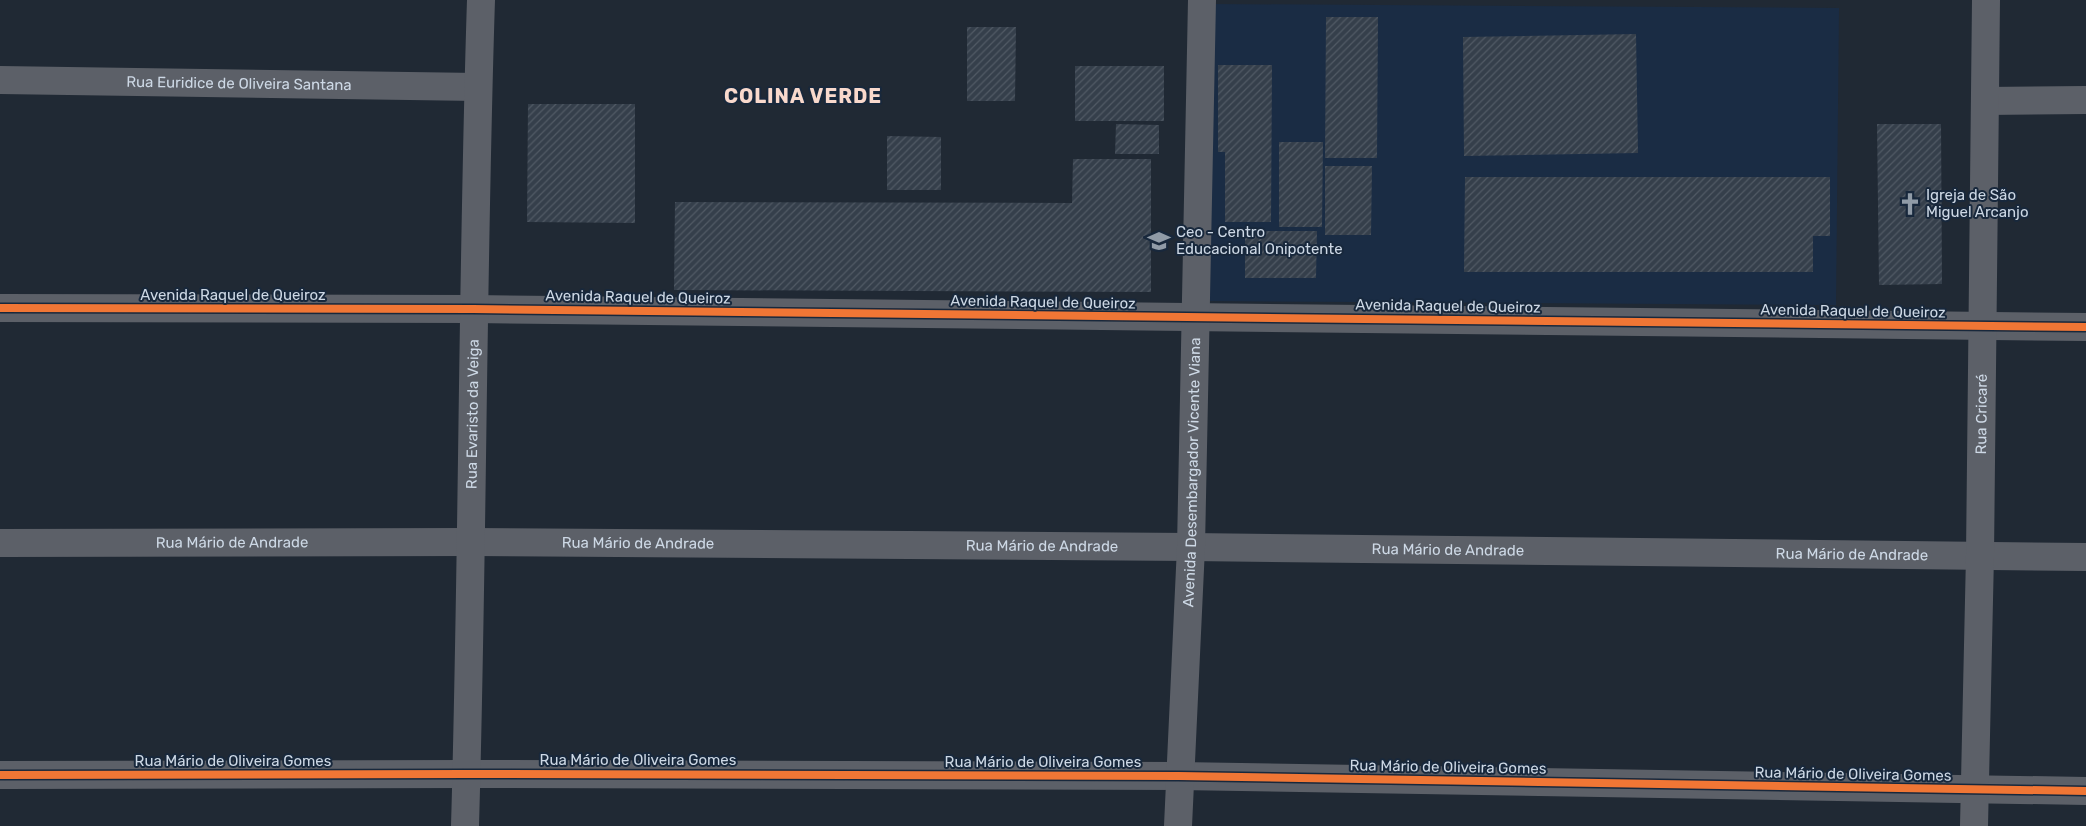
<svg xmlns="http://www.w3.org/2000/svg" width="2086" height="826" font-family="Rubik,sans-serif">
  <defs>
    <pattern id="building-hatch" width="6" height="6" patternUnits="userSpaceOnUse" patternTransform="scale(1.25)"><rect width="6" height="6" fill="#353f4b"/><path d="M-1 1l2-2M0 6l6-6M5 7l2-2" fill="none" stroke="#515a65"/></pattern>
  </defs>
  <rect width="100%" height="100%" fill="#202934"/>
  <!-- built -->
  <path fill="#1a2c44" d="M1212,4L1839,8L1836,305L1210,301Z"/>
  <!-- building -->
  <path fill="url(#building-hatch)" d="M1326,17H1378L1377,158H1325Z
    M967,27H1016L1015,101H967Z
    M1636,34L1638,153L1464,156L1463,37Z
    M1218,65H1272L1271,222H1225V152H1218Z
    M1075,66H1164V121H1075Z
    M528,104H635V223L527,222Z
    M1116,124L1159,125V154H1115Z
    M1877,124H1941L1942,284L1879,285Z
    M887,136L941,137V190H887Z
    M1279,142H1323L1322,227H1279Z
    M1073,159H1151V292L674,290L675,202L1072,203Z
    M1325,166H1372L1371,235H1325Z
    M1465,177H1830V236H1813V272H1464Z
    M1245,231H1317L1316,278H1245Z"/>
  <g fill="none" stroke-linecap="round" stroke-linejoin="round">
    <!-- street -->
    <g stroke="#5c6068" stroke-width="28">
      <path id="s1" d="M0,80L478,87"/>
      <path d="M1985,101L2086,100"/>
      <path d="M0,308L473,309L2086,327"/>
      <path id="s2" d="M0,543L472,542L1191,547L2086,557"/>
      <path d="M0,775L467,774L1179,776L2086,791"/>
      <path id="s3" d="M465,826C473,551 472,275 481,0"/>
      <path id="s4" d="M1178,826L1191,547L1202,0"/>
      <path id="s5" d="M1974,826L1980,555L1986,0"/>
    </g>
    <defs>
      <path id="cycleway" d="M0,308L473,309L2086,327
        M0,775L467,774L1179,776L2086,791"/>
    </defs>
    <!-- cycleway casing -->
    <use href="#cycleway" stroke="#18283c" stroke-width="11"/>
    <!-- cycleway -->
    <use href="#cycleway" stroke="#f07635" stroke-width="8"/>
  </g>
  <!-- icons -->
  <defs>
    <symbol id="church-bare" viewBox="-9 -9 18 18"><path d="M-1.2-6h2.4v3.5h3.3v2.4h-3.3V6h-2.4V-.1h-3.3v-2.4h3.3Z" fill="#909ba7" stroke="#18283c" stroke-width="2.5" paint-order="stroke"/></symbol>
    <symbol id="school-bare" viewBox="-9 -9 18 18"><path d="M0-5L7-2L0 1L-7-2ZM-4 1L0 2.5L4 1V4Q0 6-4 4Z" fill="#909ba7" stroke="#18283c" stroke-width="2.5" paint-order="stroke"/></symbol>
  </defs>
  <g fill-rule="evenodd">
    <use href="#church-bare" x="1894" y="188" width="32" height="32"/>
    <use href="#school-bare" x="1143" y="225" width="32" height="32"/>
  </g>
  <g text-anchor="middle" stroke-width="4" stroke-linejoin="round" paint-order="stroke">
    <!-- street labels -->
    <g font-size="15" fill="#cdd8e5" stroke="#18283c">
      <text dy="5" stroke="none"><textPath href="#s1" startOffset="239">Rua Euridice de Oliveira Santana</textPath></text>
      <text x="233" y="300">Avenida Raquel de Queiroz</text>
      <text transform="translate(638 297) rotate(1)" y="5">Avenida Raquel de Queiroz</text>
      <text transform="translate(1043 302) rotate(1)" y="5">Avenida Raquel de Queiroz</text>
      <text transform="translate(1448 306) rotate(1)" y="5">Avenida Raquel de Queiroz</text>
      <text transform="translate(1853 311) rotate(1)" y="5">Avenida Raquel de Queiroz</text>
      <text dy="5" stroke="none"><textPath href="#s3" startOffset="412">Rua Evaristo da Veiga</textPath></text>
      <text dy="5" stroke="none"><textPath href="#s5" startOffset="412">Rua Cricaré</textPath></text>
      <text dy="5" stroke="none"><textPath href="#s4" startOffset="354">Avenida Desembargador Vicente Viana</textPath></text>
      <text dy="5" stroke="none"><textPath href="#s2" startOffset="232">Rua Mário de Andrade</textPath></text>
      <text dy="5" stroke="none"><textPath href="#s2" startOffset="638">Rua Mário de Andrade</textPath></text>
      <text dy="5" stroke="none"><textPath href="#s2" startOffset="1042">Rua Mário de Andrade</textPath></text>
      <text dy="5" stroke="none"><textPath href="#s2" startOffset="1448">Rua Mário de Andrade</textPath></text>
      <text dy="5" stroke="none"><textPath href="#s2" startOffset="1852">Rua Mário de Andrade</textPath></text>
      <text x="638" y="765">Rua Mário de Oliveira Gomes</text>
      <text x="233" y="766">Rua Mário de Oliveira Gomes</text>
      <text x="1043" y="767">Rua Mário de Oliveira Gomes</text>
      <text transform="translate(1448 767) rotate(1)" y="5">Rua Mário de Oliveira Gomes</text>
      <text transform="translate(1853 774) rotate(1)" y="5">Rua Mário de Oliveira Gomes</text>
    </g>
    <!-- poi labels -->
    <g font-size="15" fill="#cdd8e5" stroke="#18283c" text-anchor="start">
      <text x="1926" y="200">Igreja de São<tspan x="1926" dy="17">Miguel Arcanjo</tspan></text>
      <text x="1176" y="237">Ceo - Centro<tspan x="1176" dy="17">Educacional Onipotente</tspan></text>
    </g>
    <!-- district labels -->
    <g font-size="20" font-weight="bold" letter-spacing="1" fill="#f9d9cc" stroke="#18283c">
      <text x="803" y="103">COLINA VERDE</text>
    </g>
  </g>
</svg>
